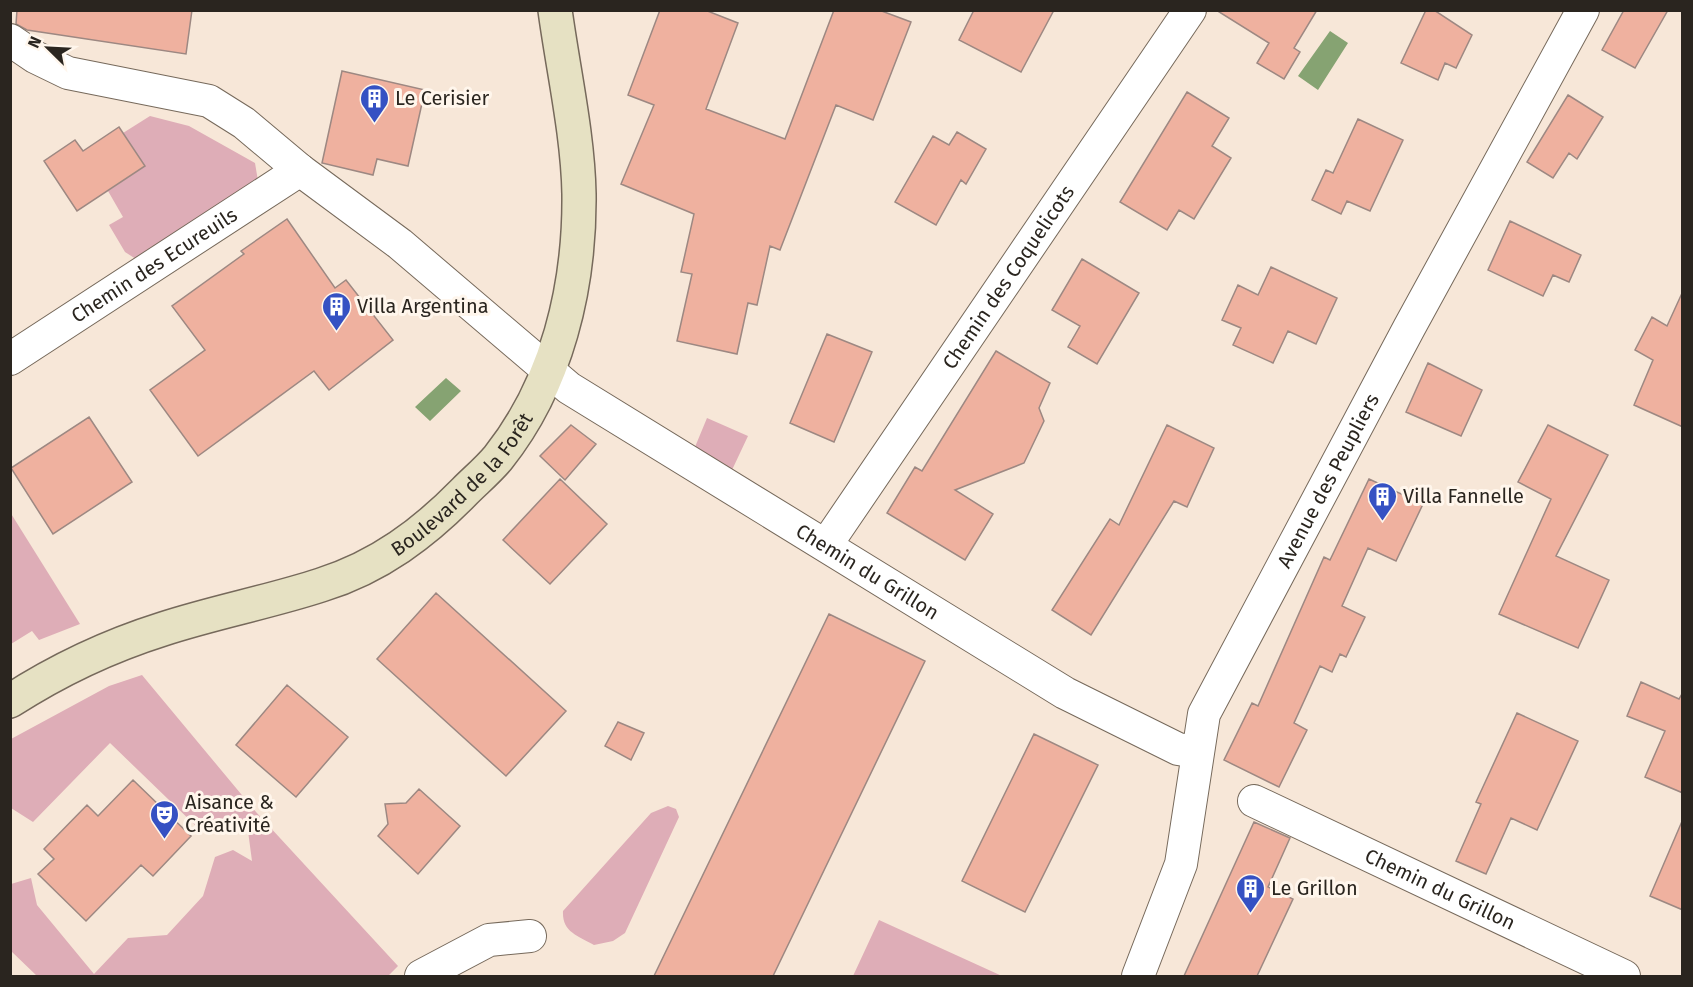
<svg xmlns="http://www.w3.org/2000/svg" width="1693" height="987" font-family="'Fira Sans',sans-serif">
  <rect width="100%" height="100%" fill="#f7e7d8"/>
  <!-- green -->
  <path fill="#deadb7" d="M150,116L189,126L255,163L258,181L139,261L125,252L109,225L123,217L108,191L145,166L123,133Z
    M707,418L748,436L732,470L695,447Z
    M10,512L80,624L39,640L32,631L11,644Z
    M142,675L256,812L398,966L388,976H37L11,951V884L31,878L37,905L94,974L128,938L167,935L203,896L215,857L233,850L252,861L248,831L198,828L110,743L33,822L11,808V739L109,686Z
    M668,806L676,809L679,817L625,933L613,941L594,945C577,935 562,932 563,911L651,813Z
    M879,920L1002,976H853Z"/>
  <!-- water -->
  <path fill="#86a372" d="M1330,31L1348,43L1318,90L1298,76Z
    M446,378L461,391L430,421L415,407Z"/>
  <!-- building -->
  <path fill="#efb19f" stroke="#9d8882" stroke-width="1.5" d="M17,10H192L186,54L27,30L16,24Z
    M660,10H705L738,23L706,109L785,139L834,10H879L911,22L873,120L836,105L780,250L770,246L757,305L748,303L737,354L677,341L692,274L681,272L694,214L621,184L654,105L628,95Z
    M974,10H1054L1021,72L959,40Z
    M1216,10H1317L1294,48L1300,52L1284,79L1257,63L1269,43Z
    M1426,10H1434L1472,35L1456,68L1445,63L1438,80L1401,63Z
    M1624,10H1668L1635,68L1602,50Z
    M342,71L425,90L408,166L377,159L373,175L322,163Z
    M1187,92L1229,118L1212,146L1231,158L1194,219L1179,210L1167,230L1120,202Z
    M1568,95L1603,117L1577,159L1569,153L1553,178L1527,162Z
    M1358,119L1403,140L1370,211L1347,201L1341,214L1312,200L1326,170L1333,173Z
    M119,127L145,166L77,211L44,161L75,140L83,151Z
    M957,132L986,149L966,184L961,180L936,225L895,202L933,136L949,145Z
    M287,219L335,288L346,280L393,340L329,390L314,371L198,456L150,390L205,350L172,306L244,254L241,251Z
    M1510,221L1581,255L1569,282L1553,275L1543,296L1488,270Z
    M1082,259L1139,293L1097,364L1068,347L1080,326L1052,310Z
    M1271,267L1337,298L1316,344L1288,331L1273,363L1233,345L1241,328L1222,320L1238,285L1258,295Z
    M1683,291V427L1634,405L1653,360L1635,350L1652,317L1667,326Z
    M827,334L872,352L834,442L790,423Z
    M996,351L1050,383L1039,408L1044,421L1024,463L955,490L993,514L965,560L887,513L915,467L922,471Z
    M1428,363L1482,390L1461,436L1406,412Z
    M89,417L132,482L53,534L11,468Z
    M571,425L596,444L565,480L540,456Z
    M1167,425L1214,448L1187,507L1174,501L1091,635L1052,610L1110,519L1119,525Z
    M1548,425L1608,455L1556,556L1609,580L1578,648L1499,614L1551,499L1518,482Z
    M560,479L607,524L550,584L503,540Z
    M1369,479L1423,504L1396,561L1368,548L1342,606L1365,617L1346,657L1340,654L1332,672L1320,666L1294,723L1307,730L1279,787L1224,760L1252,703L1258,706L1324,557L1330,560Z
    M436,593L566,711L506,776L377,659Z
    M829,614L925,661L773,976H654Z
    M1641,682L1679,699L1683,692V793L1645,777L1665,731L1627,716Z
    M287,685L348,737L296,797L236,745Z
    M1517,713L1578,741L1537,830L1511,818L1486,874L1456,861L1481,804L1476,802Z
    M618,722L644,733L631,760L605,746Z
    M1034,734L1098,765L1025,912L962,881Z
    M133,780L191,836L153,876L141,865L86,921L38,874L54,859L44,849L87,805L98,816Z
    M419,789L460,826L418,874L378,836L388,824L385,804L406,803Z
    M1683,819V910L1650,896Z
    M1254,822L1290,838L1268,887L1293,899L1257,976H1184Z"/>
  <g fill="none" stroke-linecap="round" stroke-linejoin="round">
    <defs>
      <g id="street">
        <path id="s1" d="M10,40L35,57L68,73L209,101L244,123L300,170L400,244L569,388L1065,693L1178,749L1197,752"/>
        <path id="s2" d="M10,359L300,170"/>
        <path id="s3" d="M826,545L1190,10"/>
        <path id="s4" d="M1254,801L1624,976"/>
        <path d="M421,976L489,940L530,936"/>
        <path id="s5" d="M1138,976L1181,864L1204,714L1409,328L1583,10"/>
      </g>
      <g id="secondary">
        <path id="s6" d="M10,701C58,670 109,646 163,629C215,612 269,602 321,585C379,567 424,533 465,491C476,480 488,470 498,458C557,384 580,287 579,194C578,135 563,69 555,10"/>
      </g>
    </defs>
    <!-- street casing -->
    <use href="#street" stroke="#76695b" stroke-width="34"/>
    <!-- secondary casing -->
    <use href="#secondary" stroke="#76695b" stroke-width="36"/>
    <!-- street -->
    <use href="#street" stroke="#fff" stroke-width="32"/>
    <!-- secondary -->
    <use href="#secondary" stroke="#e6e1c3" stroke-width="33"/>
  </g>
  <!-- icons -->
  <defs>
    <symbol id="building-pin" viewBox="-11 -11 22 30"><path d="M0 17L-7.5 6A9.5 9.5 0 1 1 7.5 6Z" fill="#3551c3" stroke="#fff6ec"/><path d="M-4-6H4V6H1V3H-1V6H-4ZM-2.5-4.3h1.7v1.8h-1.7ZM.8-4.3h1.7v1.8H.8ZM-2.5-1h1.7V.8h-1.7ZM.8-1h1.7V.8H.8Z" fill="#fff"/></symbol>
    <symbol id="theatre-pin" viewBox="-11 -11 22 30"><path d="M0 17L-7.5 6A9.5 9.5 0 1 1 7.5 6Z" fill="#3551c3" stroke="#fff6ec"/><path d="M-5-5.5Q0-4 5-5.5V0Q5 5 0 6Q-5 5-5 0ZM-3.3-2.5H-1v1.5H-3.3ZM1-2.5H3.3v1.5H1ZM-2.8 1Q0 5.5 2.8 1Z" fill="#fff"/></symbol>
  </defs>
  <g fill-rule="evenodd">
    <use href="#building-pin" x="358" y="82" width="33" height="45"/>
    <use href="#building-pin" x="320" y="290" width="33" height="45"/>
    <use href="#building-pin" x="1366" y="480" width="33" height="45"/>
    <use href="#theatre-pin" x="148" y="798" width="33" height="45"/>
    <use href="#building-pin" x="1234" y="872" width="33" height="45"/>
  </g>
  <g text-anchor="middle" stroke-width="6" stroke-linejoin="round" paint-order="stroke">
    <!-- poi labels -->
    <g font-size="20" fill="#2a251f" stroke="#fff6ec" text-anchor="start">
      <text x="395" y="105">Le Cerisier</text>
      <text x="357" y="313">Villa Argentina</text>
      <text x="1403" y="503">Villa Fannelle</text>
      <text x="185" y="809">Aisance &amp;<tspan x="185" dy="23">Créativité</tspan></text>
      <text x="1271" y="895">Le Grillon</text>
    </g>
    <!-- street labels -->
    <g font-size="20" fill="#2a251f" stroke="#fff6ec">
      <text dy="7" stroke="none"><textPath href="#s2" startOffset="172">Chemin des Ecureuils</textPath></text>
      <text dy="7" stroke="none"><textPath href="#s3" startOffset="324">Chemin des Coquelicots</textPath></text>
      <text dy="7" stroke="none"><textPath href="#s6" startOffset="510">Boulevard de la Forêt</textPath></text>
      <text dy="7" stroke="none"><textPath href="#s5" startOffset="536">Avenue des Peupliers</textPath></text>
      <text dy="7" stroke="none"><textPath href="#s1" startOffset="1022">Chemin du Grillon</textPath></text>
      <text dy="7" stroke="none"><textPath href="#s4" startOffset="206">Chemin du Grillon</textPath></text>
    </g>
  </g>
  <!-- border -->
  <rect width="1693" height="987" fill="none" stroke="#2a251f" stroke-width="24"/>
  <!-- north arrow -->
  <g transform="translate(48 48) rotate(294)" stroke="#fff6ec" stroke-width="4.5" paint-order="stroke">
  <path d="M0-4.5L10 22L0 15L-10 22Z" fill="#2a251f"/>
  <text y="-9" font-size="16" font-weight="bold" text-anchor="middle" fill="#2a251f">N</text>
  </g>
</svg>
